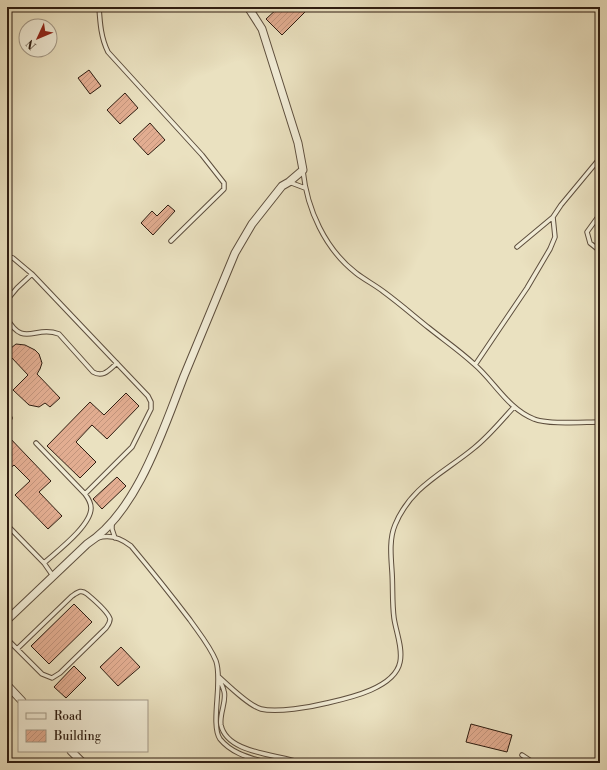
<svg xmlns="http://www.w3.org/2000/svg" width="607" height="770" font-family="'Libre Bodoni',serif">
  <defs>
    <pattern id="building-hatch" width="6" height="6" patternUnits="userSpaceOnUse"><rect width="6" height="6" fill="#e2ad91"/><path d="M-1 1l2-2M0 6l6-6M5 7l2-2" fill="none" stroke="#c2947c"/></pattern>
  </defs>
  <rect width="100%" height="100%" fill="#eae1c0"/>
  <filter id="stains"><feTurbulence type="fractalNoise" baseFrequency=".005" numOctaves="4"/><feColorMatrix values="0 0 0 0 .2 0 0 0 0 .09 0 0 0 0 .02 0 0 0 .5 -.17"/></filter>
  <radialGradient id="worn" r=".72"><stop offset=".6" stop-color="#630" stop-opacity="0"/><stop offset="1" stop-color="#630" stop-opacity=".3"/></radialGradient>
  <!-- building -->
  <path fill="url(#building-hatch)" stroke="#2e1d11" d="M279,7H302L306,11L282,35L266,19Z
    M89,70L101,86L90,94L78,78Z
    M125,93L138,108L120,124L107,110Z
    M150,123L165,140L148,155L133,139Z
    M168,205L175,211L153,235L141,223L152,211L157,216Z
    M7,344L11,348L16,344L25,345L35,350L39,354L42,363L40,369L37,374L60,398L50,407L45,403L39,407L29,405L13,390L28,375L11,357L7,361Z
    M126,393L139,406L107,439L92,425L76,442L96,462L80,478L47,446L90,402L104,415Z
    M7,435L51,481L39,492L62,516L48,529L15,495L30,481L14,465L7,471Z
    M117,477L126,486L102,509L93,499Z
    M74,604L92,622L49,664L31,646Z
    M121,647L140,667L118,686L100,667Z
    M74,666L86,678L66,698L54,687Z
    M471,724L512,735L507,752L466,742Z"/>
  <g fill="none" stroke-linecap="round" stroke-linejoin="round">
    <defs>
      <path id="service" d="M99,7C100,23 101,38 108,52L202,155L224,183V189L220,193L171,241
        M303,171C307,209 325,249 356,273C365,280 375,285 384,292C399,303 414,316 429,328C444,340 460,351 474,364C494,381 508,409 534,419C548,425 584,422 600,422
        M289,182L305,188
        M600,214L587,232L590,243L600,251
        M517,247L553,217
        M7,256L13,258L32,274L148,396L151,402V409L132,447L85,494
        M7,300L17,288L32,274
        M7,318C23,348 35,325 59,334L93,372C103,378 109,370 117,363
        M475,365L527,288L550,249L555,237L553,217L561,205L600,158
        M7,421L10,418
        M36,443L85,494C88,498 91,503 91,508C91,526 56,552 44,563
        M112,523V529L115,538
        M7,525L44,563L53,576
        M98,538C110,534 122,539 131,546C151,570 171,595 190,620C199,633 210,646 216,661C223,682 210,724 220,739C232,754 251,758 268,763
        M7,639L42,674L52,678L60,673L106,628C108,625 110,623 110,619C108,612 93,599 87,594C81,589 78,592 72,596L17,649
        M218,676C228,685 249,706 261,709C277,713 311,707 327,703C349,698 395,688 400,662C403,648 396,632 394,618C392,603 393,587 392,572C391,557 389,539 395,525C411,486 444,473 474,448C489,436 501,421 514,407
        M219,679C221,683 223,687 224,691C227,701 219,714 221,725C227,754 278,754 301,763
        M522,755L534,763
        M321,763L324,762L327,763"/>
      <path id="minor" d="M7,620L87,544C137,512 163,430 184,376C201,335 218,294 235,253L252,224L282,186L289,182L303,170L298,143L262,29L248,7
        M7,685L22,701
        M71,751L83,763"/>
    </defs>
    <!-- service casing -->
    <use href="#service" stroke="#5d4e3d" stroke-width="5.5"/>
    <!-- minor casing -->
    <use href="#minor" stroke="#5d4e3d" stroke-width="9"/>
    <!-- service -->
    <use href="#service" stroke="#f1ecd6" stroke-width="3.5"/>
    <!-- minor -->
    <use href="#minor" stroke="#f1ecd6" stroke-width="7"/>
  </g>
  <!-- margin -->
  <rect width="607" height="770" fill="none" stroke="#eae1c0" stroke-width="24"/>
  <rect x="8" y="8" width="591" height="754" fill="none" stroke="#2e1d11" stroke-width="2"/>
  <rect x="12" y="12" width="583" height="746" fill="none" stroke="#2e1d11"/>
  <!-- legend -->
  <rect x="18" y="700" width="130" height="52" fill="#f1ecd6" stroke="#a39987"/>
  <rect x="26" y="713" width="20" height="6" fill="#f1ecd6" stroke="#a39987"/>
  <text x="54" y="720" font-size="12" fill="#2e1d11">Road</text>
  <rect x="26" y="730" width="20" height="12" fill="url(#building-hatch)" stroke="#a39987"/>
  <text x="54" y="740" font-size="12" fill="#2e1d11">Building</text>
  <!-- north arrow -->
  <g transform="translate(38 38) rotate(226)"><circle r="19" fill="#f1ecd6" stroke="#a39987"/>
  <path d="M0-3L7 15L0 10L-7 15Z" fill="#8f2418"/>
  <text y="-6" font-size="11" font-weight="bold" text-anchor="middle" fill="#2e1d11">N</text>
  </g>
  <rect width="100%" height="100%" filter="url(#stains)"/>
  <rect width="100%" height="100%" fill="url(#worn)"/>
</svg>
